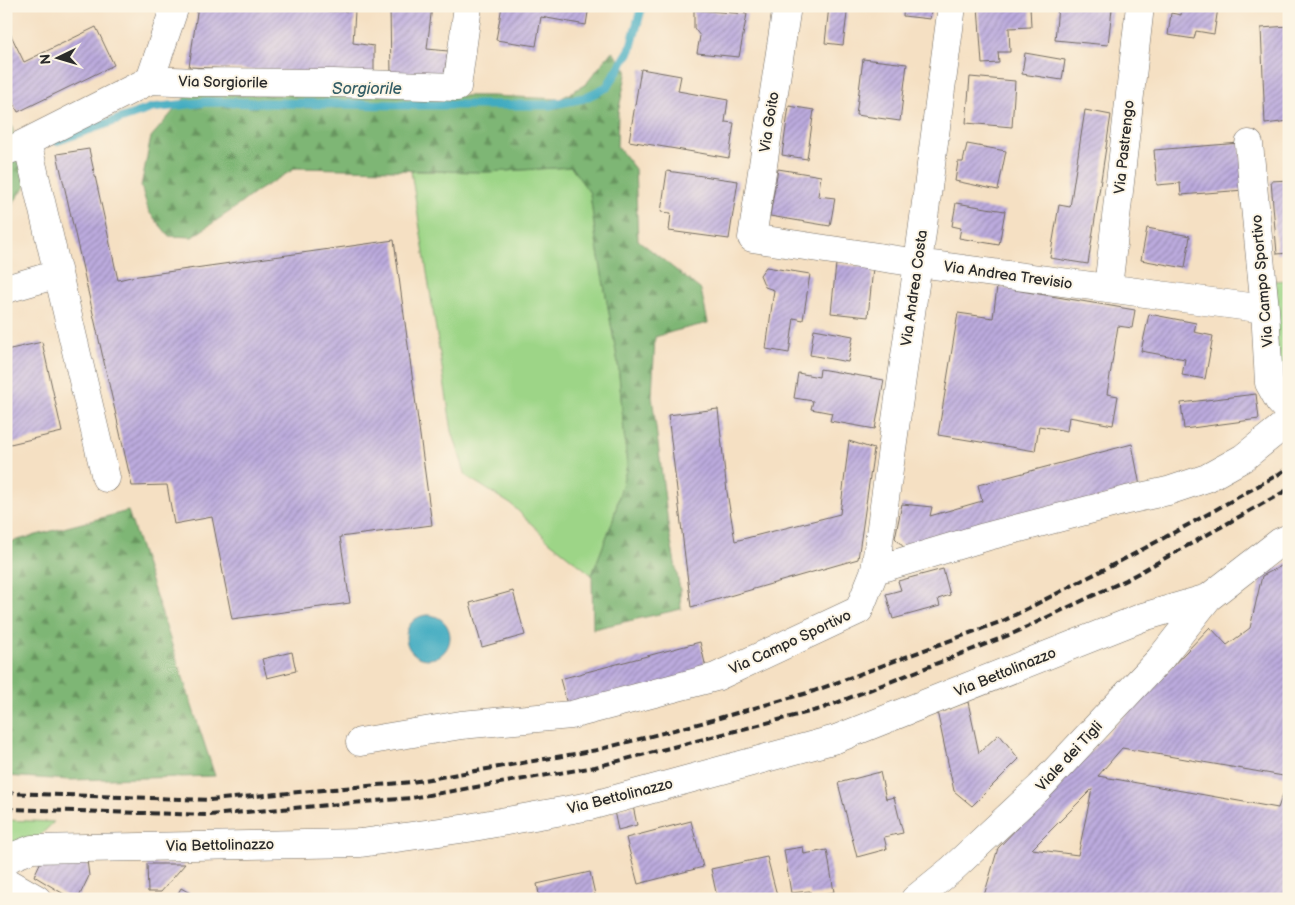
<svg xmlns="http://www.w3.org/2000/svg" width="1295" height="905" font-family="'Balsamiq Sans',sans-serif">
  <defs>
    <pattern id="forest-firs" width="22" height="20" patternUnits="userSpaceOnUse" patternTransform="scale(1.25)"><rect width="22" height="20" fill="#7eb674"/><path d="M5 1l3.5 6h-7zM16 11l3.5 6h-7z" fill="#67945f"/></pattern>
    <pattern id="building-hatch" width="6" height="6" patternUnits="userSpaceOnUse" patternTransform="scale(1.25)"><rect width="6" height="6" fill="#bcabde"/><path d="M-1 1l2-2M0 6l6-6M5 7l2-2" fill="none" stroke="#998bb4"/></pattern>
  </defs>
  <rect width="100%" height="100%" fill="#fcf5e5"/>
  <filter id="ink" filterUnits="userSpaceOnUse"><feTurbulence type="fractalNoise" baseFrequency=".02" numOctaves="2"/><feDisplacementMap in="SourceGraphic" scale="10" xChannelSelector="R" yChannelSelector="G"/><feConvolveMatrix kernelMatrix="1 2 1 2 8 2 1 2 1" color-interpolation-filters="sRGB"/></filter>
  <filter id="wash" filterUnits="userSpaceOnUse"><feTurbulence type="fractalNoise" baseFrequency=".0096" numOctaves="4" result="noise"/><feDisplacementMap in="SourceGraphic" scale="20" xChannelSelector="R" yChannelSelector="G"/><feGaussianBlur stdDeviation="1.12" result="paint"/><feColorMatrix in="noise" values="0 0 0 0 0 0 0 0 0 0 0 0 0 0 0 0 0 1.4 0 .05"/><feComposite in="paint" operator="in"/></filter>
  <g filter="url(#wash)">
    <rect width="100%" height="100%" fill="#f5e0c3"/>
    <!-- green -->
    <path fill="#9dd587" stroke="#648059" d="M571,167L590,193L596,240L618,363L627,466L613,520L592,575L549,541L512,505L466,476L452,431L411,171L488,172Z
      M1289,280V394L1279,386L1272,281Z
      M6,820L54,822L35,840L6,849Z"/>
    <!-- forest -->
    <path fill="url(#forest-firs)" stroke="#547050" d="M612,51L627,70L618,113L617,146L635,169L638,240L701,290L708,323L675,331L655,337L652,396L669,531L680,590L681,609L593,629L592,575L613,520L627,466L618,363L596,240L590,193L571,167L488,172L296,168L257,191L232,210L192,237L169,236L149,212L141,186L151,137L188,94L492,96L560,99L586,84Z
      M6,114L12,127L26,186L6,212Z
      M128,511L215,776L69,780L6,776V543Z"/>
    <!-- water -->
    <path fill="#41abc1" stroke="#366b76" d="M406 637a22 22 0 1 1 44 0a22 22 0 1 1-44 0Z"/>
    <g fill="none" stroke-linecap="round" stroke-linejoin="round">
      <!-- stream -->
      <path stroke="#41abc1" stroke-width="9" d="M56,141L152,108L207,102L404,105H549L584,98L607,87L630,50L642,6"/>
    </g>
    <g id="blocks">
      <!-- building -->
      <path fill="url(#building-hatch)" fill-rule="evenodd" d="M198,6H323V11H355L353,43L374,46V74L321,73L189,67Z
        M390,6H432L427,49L448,51L444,76L391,77Z
        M502,6H589L586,25L541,17L536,46L496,40Z
        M829,6H848L843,45L825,43Z
        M904,6H932L930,19L903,16Z
        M978,6H1030L1031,27L1009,28L1010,52H998L999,63L982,64Z
        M1058,6H1086L1112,9L1108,45L1055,40Z
        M1182,6H1204L1218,8L1214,34L1196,31L1194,39L1168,35L1171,13L1181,15Z
        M694,10L747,14L739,57L697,53L700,36L694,28Z
        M6,25L24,62L96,27L114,65L18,112L6,89Z
        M1289,26V121L1265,124L1261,28Z
        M1025,53L1065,60L1062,80L1022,74Z
        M863,59L907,64L900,121L856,115Z
        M641,69L681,76L678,91L728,100L725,122L734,123L729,158L629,141Z
        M970,77L1015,81L1012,127L966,123Z
        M789,106L814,110L807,159L782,155Z
        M1085,110L1111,115L1088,264L1050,258L1059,205L1070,207Z
        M1240,143L1244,190L1181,195L1180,183L1157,185L1154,150Z
        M967,144L1006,151L998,190L955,181L958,162H963Z
        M89,149L118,280L131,277L394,240L432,525L340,537L350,603L232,619L212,517L174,524L167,485L132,486L57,154Z
        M778,169L821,176L818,196L835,198L830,226L770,216Z
        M667,171L738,181L729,239L669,231L671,213L661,212Z
        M1289,180V253L1277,254L1271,181Z
        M956,203L1005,211L999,245L959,238L961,228L952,226Z
        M1147,228L1190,236L1185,268L1141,260Z
        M836,264L873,268L868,317L831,313Z
        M766,267L810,274L803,320L794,318L789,353L766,349L774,290L765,287L760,275Z
        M997,287L1135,310L1132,328L1118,326L1107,394L1118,396L1113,425L1069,417L1067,431L1039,426L1035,451L938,435L958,313L993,318Z
        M1149,314L1196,323L1194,332L1213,336L1205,379L1182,375L1185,359L1141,351Z
        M814,329L853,336L848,362L810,355Z
        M42,342L62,432L6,445V350Z
        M820,369L884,380L875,429L830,421L832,413L811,409L813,401L794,398L798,373L819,377Z
        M1256,394L1259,419L1184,429L1181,403Z
        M718,409L727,492L735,541L840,514L849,441L874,449L858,559L691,607L668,415Z
        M1132,444L1140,486L910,554L895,538L902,504L932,507L930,516L982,501L978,485Z
        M1289,562V777L1122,748L1098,776L1278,808L1283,794L1289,795V899H983L998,848L1210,627L1227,645L1250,628L1262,576ZM1092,789L1078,855L1032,849Z
        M943,569L950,595L938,599L940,606L893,619L886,594L901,590L898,581Z
        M513,591L525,635L482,647L470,603Z
        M700,642L707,672L568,708L560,679Z
        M292,652L296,671L267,678L262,659Z
        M968,702L979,753L999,734L1019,759L972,806L954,791L937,711Z
        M880,772L886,799L894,797L903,833L884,837L887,849L857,857L838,783Z
        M633,806L637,825L618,830L614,811Z
        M691,821L703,867L638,884L626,838Z
        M803,847L804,854L827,850L834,892L810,896V891L791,893L784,850Z
        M43,857L87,860L89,876L78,899H72L34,876Z
        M767,857L778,899H736L735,893L717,897L711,869Z
        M147,864H185L161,892H148Z
        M590,872L596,899H540L537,884Z
        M181,888L200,899H175Z"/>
    </g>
  </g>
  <g filter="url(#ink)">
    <use href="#blocks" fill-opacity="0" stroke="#726a60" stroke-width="1"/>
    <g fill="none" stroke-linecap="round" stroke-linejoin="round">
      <defs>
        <path id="minor" d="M787,6L752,238L918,263L1265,309
          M150,80L175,6
          M27,142L106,478
          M1249,144L1265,309L1269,383L1279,401L1289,412
          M6,151L17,147L150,80L196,82L333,83L457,87L468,6
          M1108,288L1140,6
          M6,289L58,274
          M875,570L985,537L1127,500L1168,491L1207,478L1243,458L1289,421
          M360,742L461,725L571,715L716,677L859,610L875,570L918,263L952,6
          M6,861L11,857L32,849L361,843L468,828L590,806L836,739L1143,617L1208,598
          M6,881L37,899
          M915,899L951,870L1040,787L1160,659L1208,598L1280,542L1289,538"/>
      </defs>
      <!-- minor casing -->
      <use href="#minor" stroke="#726a60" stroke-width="29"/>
      <!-- minor -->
      <use href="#minor" stroke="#fff" stroke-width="28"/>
      <!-- rail -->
      <path stroke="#2b2b2b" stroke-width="4" stroke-dasharray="8 4" stroke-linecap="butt" d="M6,793L210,800L412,782L597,750L705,722L814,691L1005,620L1134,554L1208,514L1279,474L1289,467
        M6,809L210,815L411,798L595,767L821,709L1014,633L1126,580L1289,489"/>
    </g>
  </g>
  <g text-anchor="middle" stroke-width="4" stroke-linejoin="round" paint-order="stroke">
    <!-- street labels -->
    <g font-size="15" fill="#2b2b2b" stroke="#fcf5e5">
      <text transform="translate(223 82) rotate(1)" y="5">Via Sorgiorile</text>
      <text transform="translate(769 122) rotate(-81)" y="5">Via Goito</text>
      <text transform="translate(1124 147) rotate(-84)" y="5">Via Pastrengo</text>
      <text transform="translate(1008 275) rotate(8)" y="5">Via Andrea Trevisio</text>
      <text transform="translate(1262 281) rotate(-95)" y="5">Via Campo Sportivo</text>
      <text transform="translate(914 288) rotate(-82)" y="5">Via Andrea Costa</text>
      <text transform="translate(790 642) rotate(-25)" y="5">Via Campo Sportivo</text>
      <text transform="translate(1005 672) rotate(-22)" y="5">Via Bettolinazzo</text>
      <text transform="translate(1069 756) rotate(-47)" y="5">Viale dei Tigli</text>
      <text transform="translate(620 796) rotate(-14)" y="5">Via Bettolinazzo</text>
      <text transform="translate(220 845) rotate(-1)" y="5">Via Bettolinazzo</text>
    </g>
    <!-- water labels -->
    <g font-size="16" font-style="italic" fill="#345e67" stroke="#fcf5e5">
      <text x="367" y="94">Sorgiorile</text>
    </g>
  </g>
  <!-- margin -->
  <rect width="1295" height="905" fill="none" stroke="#fcf5e5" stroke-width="25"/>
  <!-- north arrow -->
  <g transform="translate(58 58) rotate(265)" stroke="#fcf5e5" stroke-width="4" paint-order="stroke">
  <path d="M0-4L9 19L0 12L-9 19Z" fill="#2b2b2b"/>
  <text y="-8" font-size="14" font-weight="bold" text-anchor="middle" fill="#2b2b2b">N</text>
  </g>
</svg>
